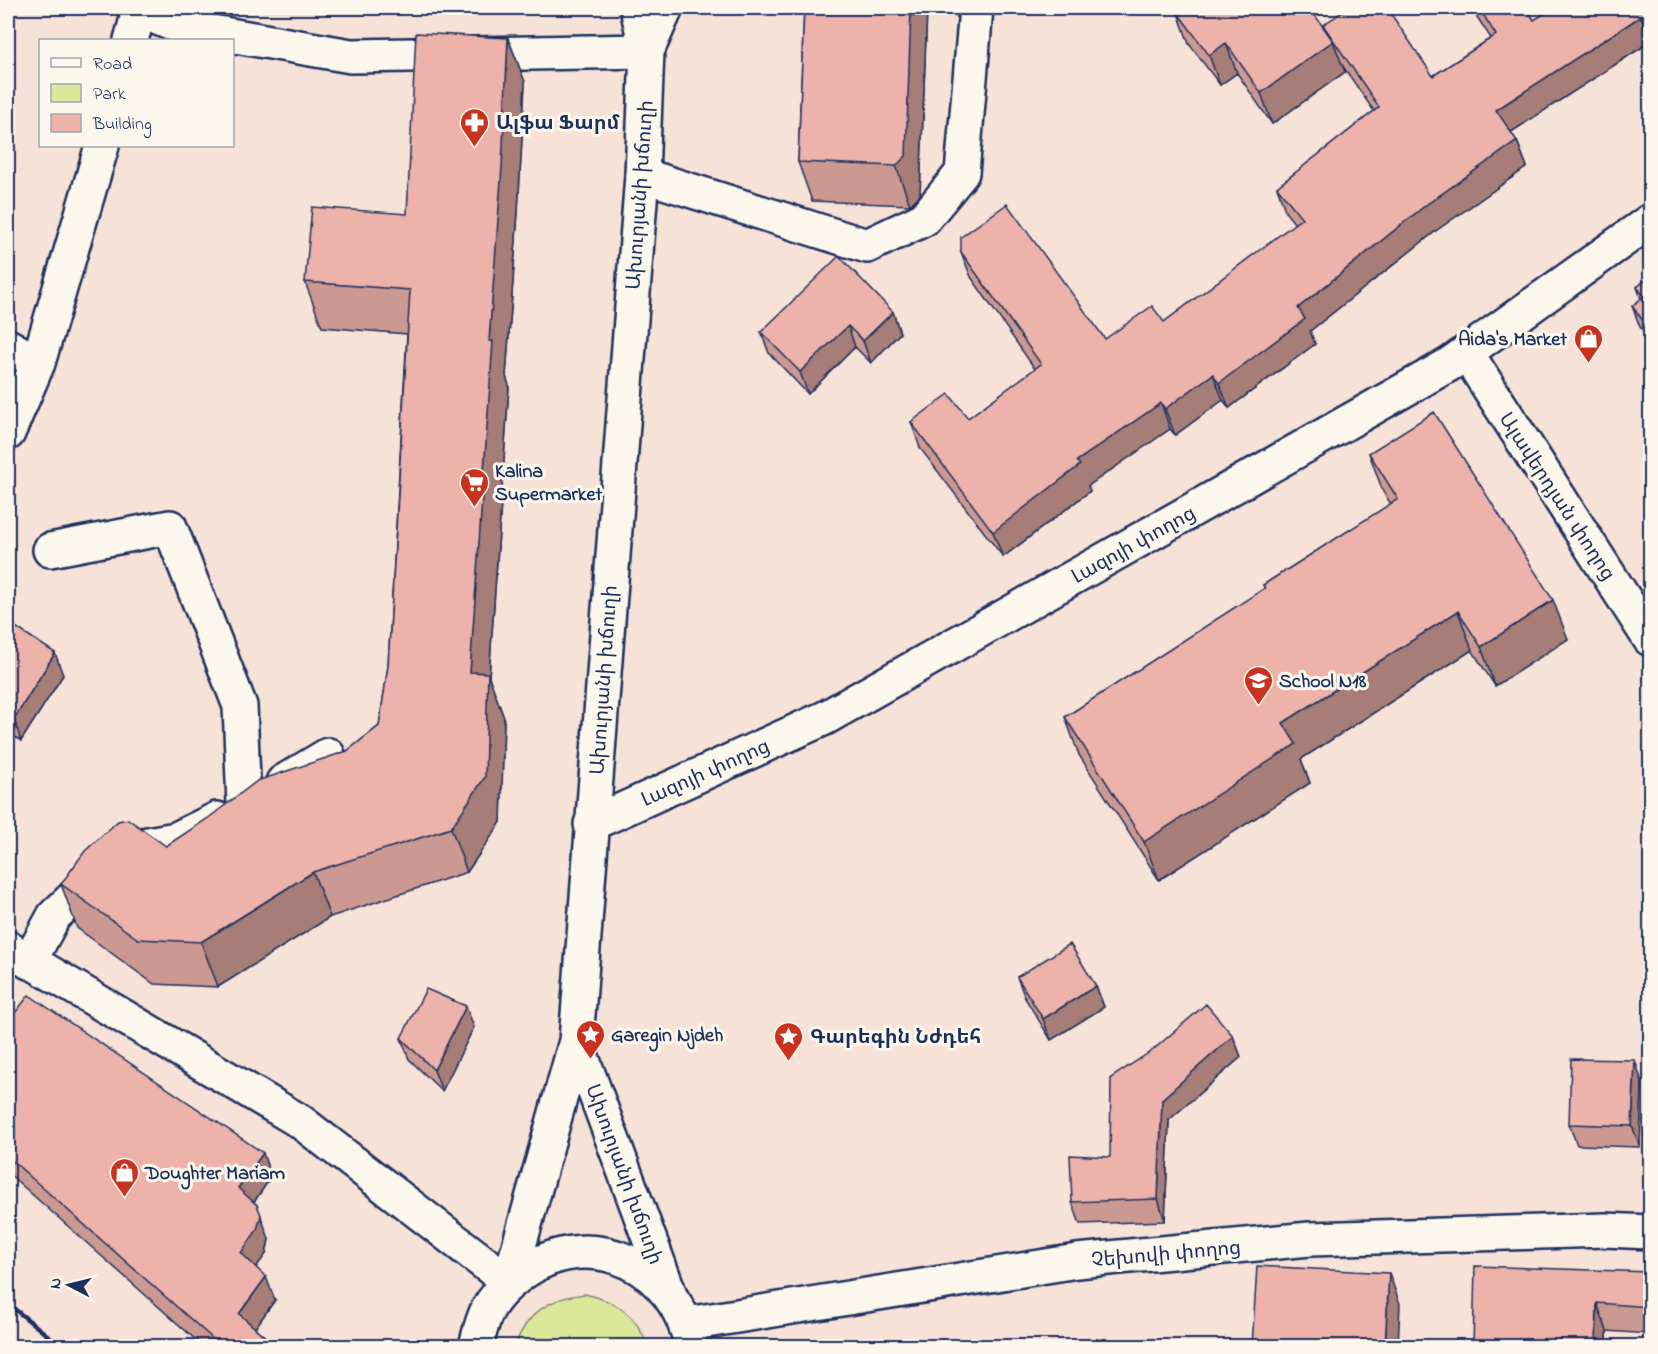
<svg xmlns="http://www.w3.org/2000/svg" width="1658" height="1354" font-family="'Indie Flower','Noto Sans Armenian',sans-serif">
  <rect width="100%" height="100%" fill="#f7e2d8"/>
  <filter id="ink" filterUnits="userSpaceOnUse"><feTurbulence type="fractalNoise" baseFrequency=".0167" numOctaves="2"/><feDisplacementMap in="SourceGraphic" scale="12" xChannelSelector="R" yChannelSelector="G"/><feConvolveMatrix kernelMatrix="1 2 1 2 8 2 1 2 1" color-interpolation-filters="sRGB"/></filter>
  <g filter="url(#ink)">
    <!-- green -->
    <path fill="#dbe799" stroke="#7b8b7c" stroke-width="1.5" d="M585,1294C616,1301 638,1315 647,1346H515C526,1313 551,1297 585,1294Z"/>
    <g fill="none" stroke-linecap="round" stroke-linejoin="round">
      <defs>
        <path id="minor" d="M134,8L177,26L351,56L647,51
          M131,40L140,8
          M642,175L867,246L924,219L962,173L976,8
          M8,346L38,363
          M1466,352L1650,639
          M8,433L38,363L102,146
          M50,550L170,527L240,706L244,805
          M283,782L328,755
          M591,824L825,718L1450,364L1650,221
          M8,948L301,1122L509,1282
          M29,962L54,916L125,848L176,839L217,819
          M687,1324L1077,1261L1310,1239L1605,1230L1650,1232"/>
        <path id="major" d="M637,8L647,51L642,175L576,1041L669,1292
          M647,51L666,8
          M509,1282L576,1041"/>
        <path id="highway" d="M476,1346C479,1335 482,1321 487,1311C495,1295 510,1282 524,1272C593,1224 677,1268 691,1346"/>
      </defs>
      <!-- minor casing -->
      <use href="#minor" stroke="#1b2f5e" stroke-width="38"/>
      <!-- major casing -->
      <use href="#major" stroke="#1b2f5e" stroke-width="38"/>
      <!-- highway casing -->
      <use href="#highway" stroke="#1b2f5e" stroke-width="38"/>
      <!-- minor -->
      <use href="#minor" stroke="#fbf7ec" stroke-width="33"/>
      <!-- major -->
      <use href="#major" stroke="#fbf7ec" stroke-width="33"/>
      <!-- highway -->
      <use href="#highway" stroke="#fbf7ec" stroke-width="33"/>
      <!-- rail -->
      <path stroke="#1b2f5e" stroke-width="4.5" d="M8,1304L61,1346
        M8,1343L13,1346"/>
    </g>
    <!-- wall -->
    <path fill="#cc9992" stroke="#1b2f5e" stroke-width="1.5" d="M313,8H395L394,14Z
      M804,8H927L920,195L910,205L812,201L798,162Z
      M1471,8H1526L1534,20L1650,8V42L1511,132L1517,141L1527,167L1437,230L1310,331L1315,344L1229,408L1223,400L1175,435L1170,429L1088,486L1090,491L1003,557L920,448L911,422L968,418L1035,369L971,277L961,252L1105,339L1164,322L1295,224L1286,213L1277,187L1374,111L1342,65L1345,72L1272,124L1237,73L1220,85L1189,44L1178,13L1324,28L1433,76L1491,38Z
      M508,38L525,82L518,212L506,376L509,386L489,677L504,718L501,822L467,872L330,917L218,987L154,984L77,928L61,884L166,846L347,751L379,726L388,666L407,334L322,327L305,282L407,214Z
      M1650,277V341L1640,327L1632,306L1641,299L1637,287Z
      M893,312L900,333L871,363L855,347L808,394L769,353L761,332Z
      M1369,453L1568,639L1495,686L1472,650L1301,759L1310,783L1159,880L1079,755L1065,717L1265,589L1263,585L1391,504L1383,492Z
      M8,622L63,675L21,741L8,732Z
      M1017,977L1096,986L1104,1007L1051,1040L1025,998Z
      M8,1022L271,1177L254,1202L269,1239L266,1254L256,1267L275,1300L255,1328L271,1342L272,1347H204L8,1173Z
      M474,1027L442,1091L409,1059L401,1038Z
      M1233,1036L1241,1057L1169,1120L1165,1221L1080,1224L1072,1202L1110,1157Z
      M1642,1082L1640,1147L1577,1145L1569,1124Z
      M1650,1272V1334L1607,1331V1347H1473Z"/>
    <!-- shaded-wall -->
    <path fill="#a67d77" stroke="#1b2f5e" stroke-width="1.5" d="M911,8H927L920,195L910,205L896,166Z
      M1650,14V39L1643,19Z
      M1641,16L1650,42L1505,136L1496,110Z
      M508,38L525,82L518,212L506,376L509,386L489,677L504,718L501,822L467,872L451,828L470,672L489,341Z
      M1333,41L1345,72L1272,124L1261,93Z
      M1226,43L1237,73L1220,85L1209,55Z
      M1517,141L1527,167L1437,230L1310,331L1315,344L1229,408L1219,383L1298,308L1427,204Z
      M893,312L900,333L871,363L863,341Z
      M848,326L855,347L808,394L800,372Z
      M1213,374L1223,400L1175,435L1165,409Z
      M1161,403L1170,429L1088,486L1090,491L1003,557L993,532L1077,461Z
      M1553,600L1568,639L1495,686L1481,647Z
      M1458,611L1472,650L1301,759L1310,783L1159,880L1144,842L1283,723Z
      M55,653L63,675L21,741L14,719Z
      M313,872L330,917L218,987L201,942Z
      M1096,986L1104,1007L1051,1040L1043,1019Z
      M466,1006L474,1027L442,1091L434,1070Z
      M1233,1036L1241,1057L1169,1120L1165,1221L1158,1199L1162,1099Z
      M1635,1060L1642,1082L1640,1147L1632,1126Z
      M263,1153L271,1177L247,1212L238,1188Z
      M257,1205L269,1239L266,1254L249,1277L241,1253Z
      M1389,1273L1400,1304L1398,1347H1385Z
      M266,1277L275,1300L248,1338L239,1314Z
      M1597,1303L1607,1331V1347H1596Z"/>
    <!-- building -->
    <path fill="#edb2aa" stroke="#1b2f5e" stroke-width="1.5" d="M804,8H911L906,156L896,166L798,162Z
      M1186,8H1310L1333,41L1261,93L1226,43L1209,55L1178,13Z
      M1348,8H1387L1433,76L1496,35L1479,8H1526L1534,20L1554,8H1650V14L1643,19L1641,16L1496,110L1517,141L1427,204L1298,308L1305,319L1219,383L1213,374L1165,409L1161,403L1077,461L1080,465L993,532L911,422L949,394L968,418L1041,364L961,252V237L1007,204L1105,339L1152,306L1164,322L1302,218L1277,187L1379,107L1323,25Z
      M416,33L508,38L502,167L489,341H493L470,672L488,673L485,777L451,828L313,872L201,942L138,939L61,884L85,851L118,821L128,819L166,846L207,819L257,781L347,751L379,726L388,666L410,290L305,282L312,207L407,214Z
      M839,256L893,312L863,341L848,326L800,372L761,332Z
      M1650,277V330L1632,306L1644,296L1637,287Z
      M1434,412L1553,600L1481,647L1458,611L1283,723L1296,744L1144,842L1065,717L1265,588L1263,585L1398,499L1369,453Z
      M8,622L55,653L14,719L8,716Z
      M1070,944L1096,986L1043,1019L1017,977Z
      M426,989L466,1006L434,1070L401,1038Z
      M29,995L263,1153L238,1188L257,1205L261,1215L257,1230L241,1253L266,1277L239,1314L271,1342L267,1347H222L8,1157V1022Z
      M1206,1004L1233,1036L1162,1099L1158,1199L1072,1202L1070,1155L1110,1157L1111,1078L1153,1050Z
      M1571,1059L1635,1060L1632,1126L1569,1124Z
      M1257,1266L1389,1273L1385,1347H1252Z
      M1475,1266L1650,1272V1307L1597,1303L1596,1347H1473Z"/>
  </g>
  <!-- icons -->
  <defs>
    <symbol id="pharmacy-pin" viewBox="-11 -11 22 30"><path d="M0 17L-7.5 6A9.5 9.5 0 1 1 7.5 6Z" fill="#c8321e" stroke="#fbf7ec"/><path d="M-2-6h4v4h4v4h-4v4h-4v-4h-4v-4h4Z" fill="#fff"/></symbol>
    <symbol id="shop-pin" viewBox="-11 -11 22 30"><path d="M0 17L-7.5 6A9.5 9.5 0 1 1 7.5 6Z" fill="#c8321e" stroke="#fbf7ec"/><path d="M-5-2.5h2.3a2.7 3.5 0 0 1 5.4 0H5L5.5 6h-11ZM-1.5-2.5h3a1.5 2.3 0 0 0-3 0Z" fill="#fff"/></symbol>
    <symbol id="supermarket-pin" viewBox="-11 -11 22 30"><path d="M0 17L-7.5 6A9.5 9.5 0 1 1 7.5 6Z" fill="#c8321e" stroke="#fbf7ec"/><path d="M-6-5.5h2.5l.6 2H6L4.5 2H-2.5L-4.4-4H-6ZM-1.5 3.2a1.3 1.3 0 1 0 .1 0ZM3 3.2a1.3 1.3 0 1 0 .1 0Z" fill="#fff"/></symbol>
    <symbol id="school-pin" viewBox="-11 -11 22 30"><path d="M0 17L-7.5 6A9.5 9.5 0 1 1 7.5 6Z" fill="#c8321e" stroke="#fbf7ec"/><path d="M0-5L7-2L0 1L-7-2ZM-4 1L0 2.5L4 1V4Q0 6-4 4Z" fill="#fff"/></symbol>
    <symbol id="sight-pin" viewBox="-11 -11 22 30"><path d="M0 17L-7.5 6A9.5 9.5 0 1 1 7.5 6Z" fill="#c8321e" stroke="#fbf7ec"/><path d="M0-6L1.8-2.2L6-1.7L2.9 1.2L3.7 5.4L0 3.3L-3.7 5.4L-2.9 1.2L-6-1.7L-1.8-2.2Z" fill="#fff"/></symbol>
  </defs>
  <g fill-rule="evenodd">
    <use href="#pharmacy-pin" x="458" y="106" width="33" height="45"/>
    <use href="#shop-pin" x="1572" y="322" width="33" height="45"/>
    <use href="#supermarket-pin" x="458" y="466" width="33" height="45"/>
    <use href="#school-pin" x="1242" y="664" width="33" height="45"/>
    <use href="#sight-pin" x="574" y="1018" width="33" height="45"/>
    <use href="#sight-pin" x="772" y="1020" width="33" height="45"/>
    <use href="#shop-pin" x="108" y="1156" width="33" height="45"/>
  </g>
  <g text-anchor="middle" stroke-width="6" stroke-linejoin="round" paint-order="stroke">
    <!-- poi labels -->
    <g font-size="20" font-weight="bold" fill="#1b2f5e" stroke="#fbf7ec" text-anchor="start">
      <text x="496" y="129">Ալֆա Ֆարմ</text>
      <text x="1567" y="345" text-anchor="end">Aida's Market</text>
      <text x="495" y="477">Kalina<tspan x="495" dy="23">Supermarket</tspan></text>
      <text x="1279" y="687">School N18</text>
      <text x="611" y="1041">Garegin Njdeh</text>
      <text x="810" y="1043">Գարեգին Նժդեհ</text>
      <text x="145" y="1179">Doughter Mariam</text>
    </g>
    <!-- street labels -->
    <g font-size="20" fill="#1b2f5e" stroke="#fbf7ec">
      <text transform="translate(639 195) rotate(-86)" y="7">Ախուրյանի խճուղի</text>
      <text transform="translate(1558 496) rotate(57)" y="7">Ալավերդյան փողոց</text>
      <text transform="translate(1133 544) rotate(-29)" y="7">Լազոյի փողոց</text>
      <text transform="translate(603 680) rotate(-86)" y="7">Ախուրյանի խճուղի</text>
      <text transform="translate(705 772) rotate(-24)" y="7">Լազոյի փողոց</text>
      <text transform="translate(625 1174) rotate(70)" y="7">Ախուրյանի խճուղի</text>
      <text transform="translate(1166 1253) rotate(-5)" y="7">Չեխովի փողոց</text>
    </g>
  </g>
  <!-- margin -->
  <rect width="1658" height="1354" fill="none" stroke="#fbf7ec" stroke-width="30"/>
  <rect x="15" y="15" width="1628" height="1324" fill="none" stroke="#1b2f5e" stroke-width="2" filter="url(#ink)"/>
  <!-- legend -->
  <rect x="39" y="39" width="195" height="108" fill="#fbf7ec" stroke="#a1a7b3" stroke-width="1.5"/>
  <rect x="51" y="58" width="30" height="9" fill="#fbf7ec" stroke="#a1a7b3" stroke-width="1.5"/>
  <text x="93" y="69" font-size="18" fill="#1b2f5e">Road</text>
  <rect x="51" y="84" width="30" height="18" fill="#dbe799" stroke="#a1a7b3" stroke-width="1.5"/>
  <text x="93" y="99" font-size="18" fill="#1b2f5e">Park</text>
  <rect x="51" y="114" width="30" height="18" fill="#edb2aa" stroke="#a1a7b3" stroke-width="1.5"/>
  <text x="93" y="129" font-size="18" fill="#1b2f5e">Building</text>
  <!-- north arrow -->
  <g transform="translate(69 1285) rotate(277)" stroke="#fbf7ec" stroke-width="4.5" paint-order="stroke">
  <path d="M0-4.5L10 22L0 15L-10 22Z" fill="#1b2f5e"/>
  <text y="-9" font-size="16" font-weight="bold" text-anchor="middle" fill="#1b2f5e">N</text>
  </g>
</svg>
